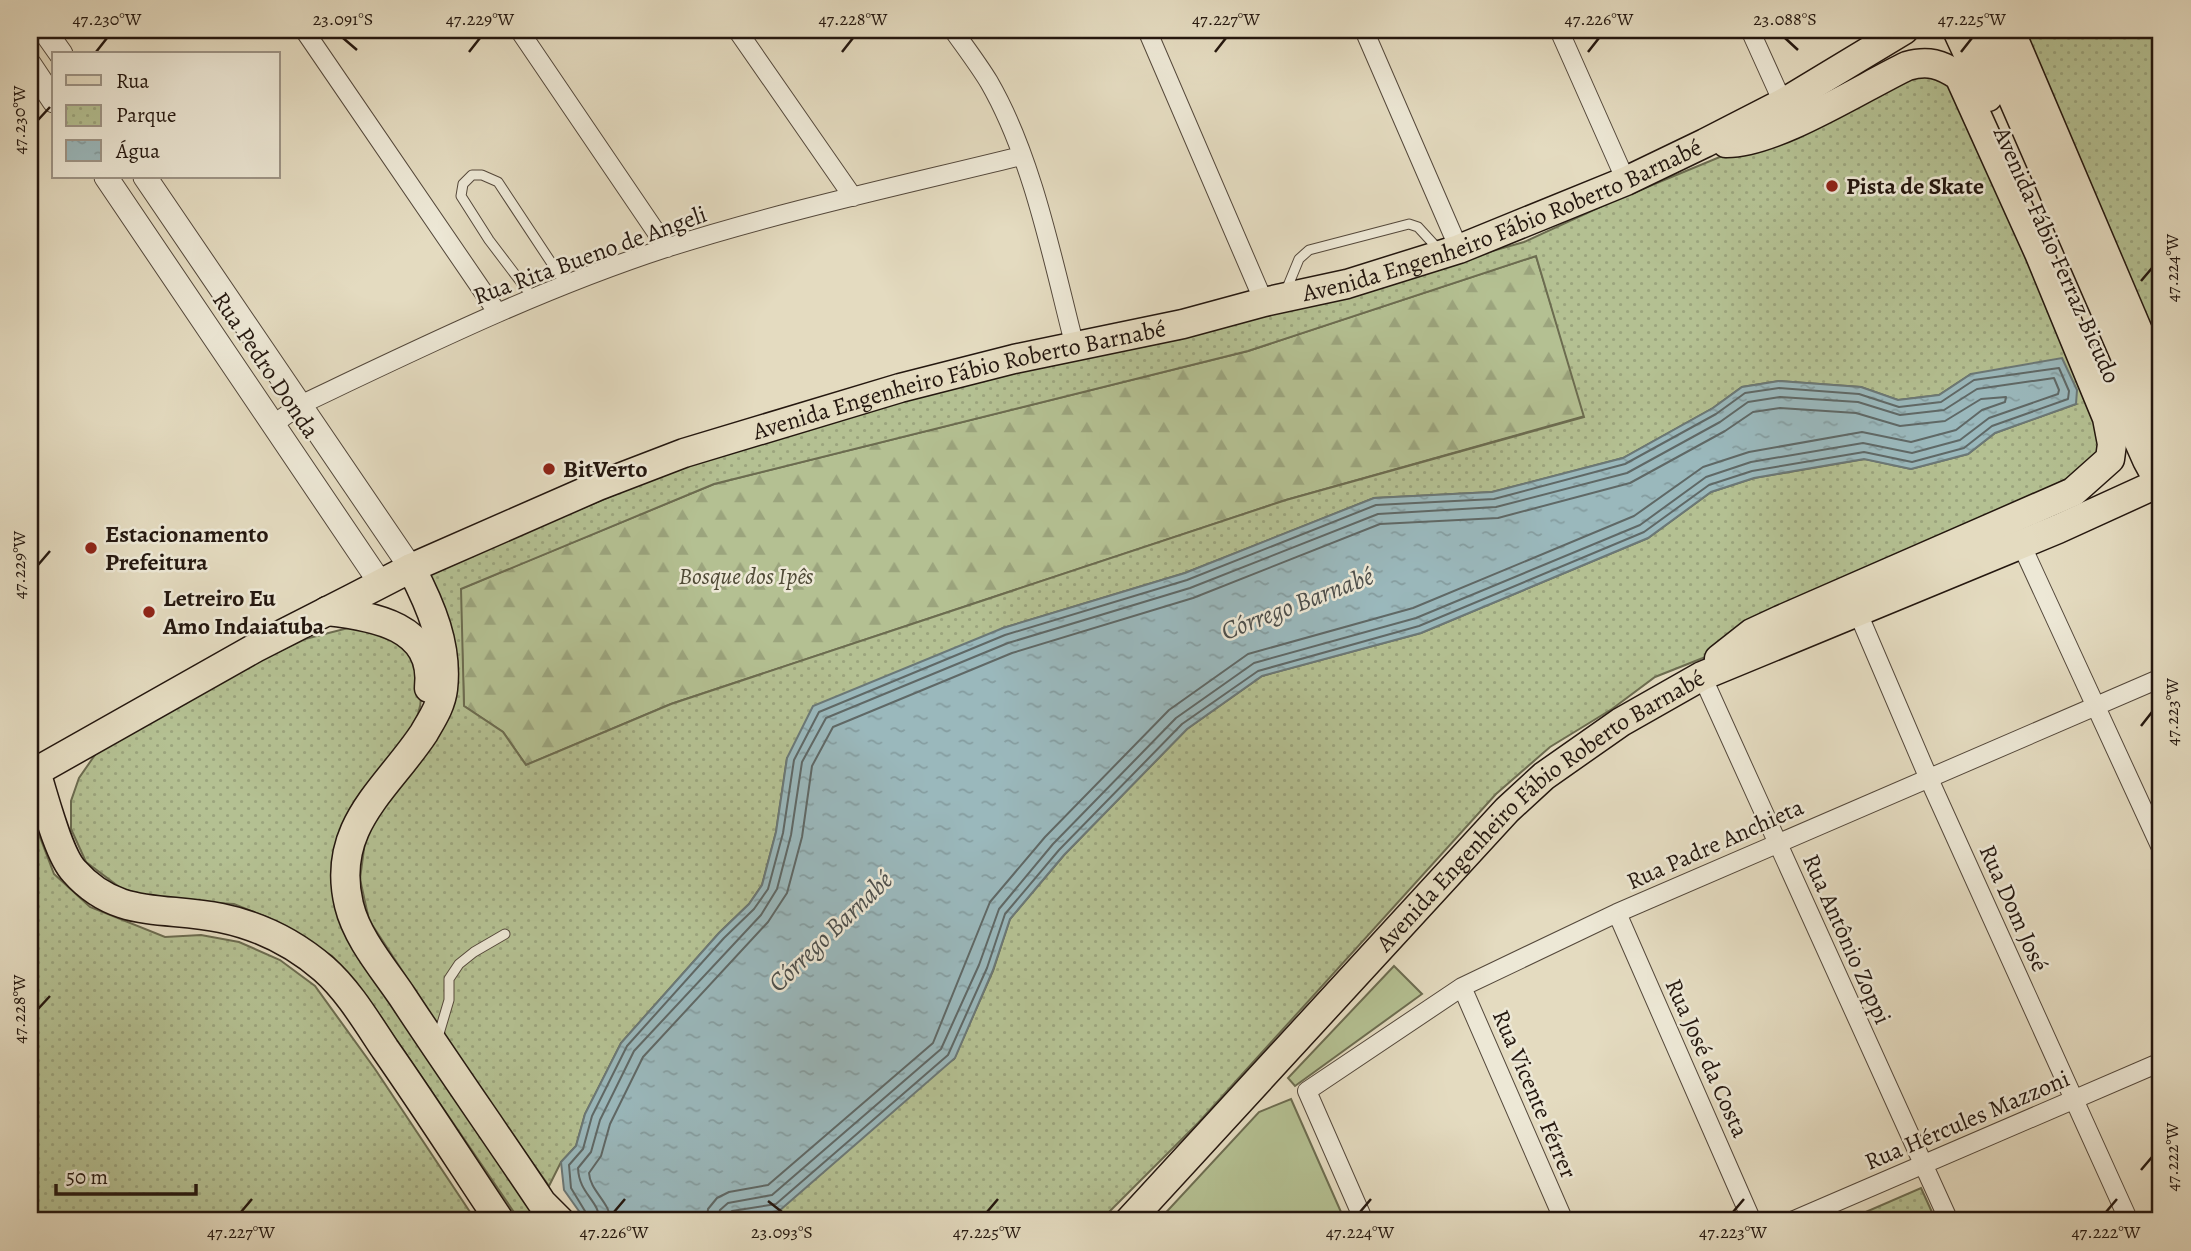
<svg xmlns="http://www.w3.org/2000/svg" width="2191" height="1251" font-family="Alegreya,serif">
  <defs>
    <pattern id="forest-firs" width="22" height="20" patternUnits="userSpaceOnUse" patternTransform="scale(1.75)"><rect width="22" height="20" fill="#b4c092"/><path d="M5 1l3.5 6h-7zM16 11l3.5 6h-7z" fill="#9ba47d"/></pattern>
    <pattern id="park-dots" width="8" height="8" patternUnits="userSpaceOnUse" patternTransform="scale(1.75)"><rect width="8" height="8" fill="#b4c092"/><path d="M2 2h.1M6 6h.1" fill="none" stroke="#9ba47d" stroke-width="1.8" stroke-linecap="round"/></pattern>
    <pattern id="water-ripples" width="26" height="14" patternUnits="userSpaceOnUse" patternTransform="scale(1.75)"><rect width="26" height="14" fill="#9ab8bc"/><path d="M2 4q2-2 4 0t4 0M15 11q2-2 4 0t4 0" fill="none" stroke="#859da0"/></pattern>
  </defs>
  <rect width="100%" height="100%" fill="#e4dbc0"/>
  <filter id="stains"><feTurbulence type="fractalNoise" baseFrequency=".00286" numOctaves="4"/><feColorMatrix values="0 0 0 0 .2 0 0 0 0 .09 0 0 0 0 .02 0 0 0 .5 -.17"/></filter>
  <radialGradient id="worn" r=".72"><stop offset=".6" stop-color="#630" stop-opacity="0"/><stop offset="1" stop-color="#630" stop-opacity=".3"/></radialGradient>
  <!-- grass -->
  <path fill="#b4c092" stroke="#6c6c50" stroke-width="2" d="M1394,966L1422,994L1295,1086L1288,1078Z
    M1291,1099L1345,1221H1158L1259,1112Z"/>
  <!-- forest -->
  <path fill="url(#forest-firs)" stroke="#6c6c50" stroke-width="2" d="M1536,256L1585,416L1286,500L671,704L526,765L503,732L464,706L460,589L714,484L1248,351Z"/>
  <!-- park -->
  <path fill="url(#park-dots)" stroke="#6c6c50" stroke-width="2" fill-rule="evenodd" d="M2022,30H2161V372Z
    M1916,76L1943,79L1956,86L2097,408L2100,450L2082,471L1971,528L1713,654L1655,677L1612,709L1550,747L1496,794L1198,1123L1100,1221H711L954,1059L993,971L1010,919L1064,855L1187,729L1262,676L1421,633L1648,538L1711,492L1754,478L1865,459L1911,469L1968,454L1995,433L2076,404L1971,374L1939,395L1898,400L1861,387L1779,381L1742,387L1713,408L1623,458L1492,492L1374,498L1185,573L1003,628L787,758L776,832L762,885L749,904L719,933L621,1043L585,1114L576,1146L561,1162L549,1186L481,1091L369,920L360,879L365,841L379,812L413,772L431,744L428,573L664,474L906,394L1274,313L1524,242L1611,202ZM1536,256L1584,417L1286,500L671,704L526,765L503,732L464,706L461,589L714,484L1248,351Z
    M360,625L384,630L414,654C417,667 422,683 421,697C421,737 370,772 352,806C339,829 336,853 333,879L542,1221H520L365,994L332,956L269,918L234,904L162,900L122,889L86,862L71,829V801L79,778L97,752L253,664L305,639Z
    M30,811L54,874L90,907L165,937L201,935L239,942L280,960L315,986L375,1069L476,1221H30Z
    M1921,1188L1936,1221H1845Z"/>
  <!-- water -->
  <path fill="url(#water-ripples)" stroke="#6b7877" stroke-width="2" d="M2062,358L2077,390L2076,404L1995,433L1968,454L1911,469L1864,459L1754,478L1711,492L1648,538L1421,633L1262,676L1187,729L1064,855L1010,919L993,970L955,1058L779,1211L712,1221H586L564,1190L561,1162L576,1146L585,1114L621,1043L719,933L749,904L762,885L776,832L787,758L813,706L1003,628L1185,573L1374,498L1492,492L1623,458L1713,408L1742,387L1779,381L1861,387L1898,400L1939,395L1971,374Z"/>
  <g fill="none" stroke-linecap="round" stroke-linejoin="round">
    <!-- shore -->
    <path stroke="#5f6866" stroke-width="2" d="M591,1221L571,1188L569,1165L583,1149L592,1116L627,1046L724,938L754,909L768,889L783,833L794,760L819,712L1005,635L1187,580L1376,505L1494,499L1625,464L1716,414L1745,393L1779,388L1859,394L1899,407L1941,402L1974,380L2059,368L2069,391L2068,399L1992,426L1964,448L1912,462L1864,452L1752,471L1709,485L1644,532L1419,626L1258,671L1182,724L1059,850L1005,914L987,968L948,1055L776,1204L732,1211L726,1221
      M600,1221C599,1200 579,1194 578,1168L591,1152L600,1120L634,1051L761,915L777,889L791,835L802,762L826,718L1008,643L1190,588L1378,514L1496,507L1627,473L1720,422L1748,402L1780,397L1858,402L1900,415L1944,410L1977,389L2054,378L2059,390L2058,394L1989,418L1960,440L1912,453L1863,443L1751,462L1706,477L1640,525L1416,618L1254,663L1176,718L1053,844L999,909L979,965L941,1049L772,1195L728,1203L720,1210L717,1221
      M611,1221C610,1202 590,1191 589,1173L601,1156L610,1124L643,1057L768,922L787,893L802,837L812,766L833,727L1012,653L1193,598L1380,524L1498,518L1630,483L1725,431L1753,412L1780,408L1856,413L1900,426L1945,421L1981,399L2006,397L2005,402L1982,410L1956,430L1911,442L1862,432L1749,452L1703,467L1634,516L1413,608L1248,654L1169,710L1045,837L990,902L933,1043L768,1185L729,1192L717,1198L708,1209L707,1221"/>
    <!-- stream -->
    <path stroke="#6b7877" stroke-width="5" d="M2156,330L2161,327"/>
    <defs>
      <path id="service" d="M1285,293L1299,259L1309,250L1409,224L1418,227L1440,251
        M533,298L489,240L461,196L463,184L472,175H482L498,182L566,285
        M438,1037L449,1000V979L459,964L474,952L505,934"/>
      <path id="minor" d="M304,30L497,312
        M519,30L667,248
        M737,30L853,197
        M953,30C965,47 978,64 989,82C1033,158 1053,262 1075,347
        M1147,30L1264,302
        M1364,30L1459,249
        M1559,30L1626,181
        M1750,30L1783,103
        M274,424L300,405C420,348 540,289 666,248C782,211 903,185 1021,156
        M2021,544L2161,848
        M1858,613L1929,779L2129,1221
        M1702,676L1949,1221
        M1617,913L1752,1221
        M1462,987L1564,1221
        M1364,1221L1307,1091L1462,987L1617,913L2161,678
        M1792,1221L2161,1062"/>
      <path id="tertiary" d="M44,30L61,54
        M30,65L54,101
        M106,177L381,584
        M145,177L411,568"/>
      <g id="primary">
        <path d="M1957,30L1988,97"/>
        <path d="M1983,30L2161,439"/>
        <path d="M2010,30L2161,385"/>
        <path d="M2112,381L2147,460L2153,471L2161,477"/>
        <path d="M411,568C431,606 448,646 443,689C441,706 432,719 424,733C387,789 330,827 349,905C357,938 383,968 402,996C448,1066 496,1134 542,1203L560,1221"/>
        <path d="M327,611C373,616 436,626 429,688"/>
        <path d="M1719,659L1752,633L1780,620L2073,492L2110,459L2112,444L2107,418L2039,253L1959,76C1941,64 1928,60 1907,66C1861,88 1774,144 1726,143"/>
        <path d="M36,772C44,796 58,854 74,871C117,920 165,906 221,918C260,926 294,943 324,969C348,990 367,1022 385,1049C425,1106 462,1164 500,1221"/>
        <path id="s1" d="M30,775L255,648L351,599L411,568L598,486L684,453L900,388L1014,359L1183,324L1264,302L1347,284L1459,249L1626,181L1705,143L1783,103L1904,30"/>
        <path id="s2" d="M1129,1221L1507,810L1544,776L1621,722L1702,676L2058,529L2161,482"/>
      </g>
    </defs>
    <!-- service casing -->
    <use href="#service" stroke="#54483b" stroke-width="11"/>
    <!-- minor casing -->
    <use href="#minor" stroke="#54483b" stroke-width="20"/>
    <!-- tertiary casing -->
    <use href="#tertiary" stroke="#54483b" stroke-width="25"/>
    <!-- primary casing -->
    <use href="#primary" stroke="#24170f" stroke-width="31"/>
    <!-- service -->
    <use href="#service" stroke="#ede8d6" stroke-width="9"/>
    <!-- minor -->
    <use href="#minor" stroke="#ede8d6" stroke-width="18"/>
    <!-- tertiary -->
    <use href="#tertiary" stroke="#ede8d6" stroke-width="23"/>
    <!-- primary -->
    <use href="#primary" stroke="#e4dbc0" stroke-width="28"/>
  </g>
  <!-- ticks -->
  <path fill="none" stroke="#24170f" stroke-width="2.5" d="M343,38L357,50M1785,38L1798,50M96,52L107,38M469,52L480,38M842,52L853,38M1215,52L1226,38M1588,52L1599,38M1961,52L1972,38M38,120L50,107M2141,281L2152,268M38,565L50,551M2141,726L2152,712M38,1009L50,996M2141,1170L2152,1157M768,1201L782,1212M241,1212L252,1199M614,1212L625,1199M987,1212L998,1199M1360,1212L1371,1199M1733,1212L1744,1199M2106,1212L2117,1199"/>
  <!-- markers -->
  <g fill="#8f2418" stroke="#ede8d6" stroke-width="2.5">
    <circle cx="1832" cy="186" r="7"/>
    <circle cx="549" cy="469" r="7"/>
    <circle cx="91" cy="548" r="7"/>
    <circle cx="149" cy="612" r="7"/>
  </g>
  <g text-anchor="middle" stroke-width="5" stroke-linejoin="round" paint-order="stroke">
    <!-- poi labels -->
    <g font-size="24" font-weight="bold" fill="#24170f" stroke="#ede8d6" text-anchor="start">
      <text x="1846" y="194">Pista de Skate</text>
      <text x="563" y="477">BitVerto</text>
      <text x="105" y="542">Estacionamento<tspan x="105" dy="28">Prefeitura</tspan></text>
      <text x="163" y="606">Letreiro Eu<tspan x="163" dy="28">Amo Indaiatuba</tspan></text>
    </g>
    <!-- street labels -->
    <g font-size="24" fill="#24170f" stroke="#ede8d6">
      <text dy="8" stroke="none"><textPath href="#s1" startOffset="1582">Avenida Engenheiro Fábio Roberto Barnabé</textPath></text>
      <text transform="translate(590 255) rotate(-20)" y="8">Rua Rita Bueno de Angeli</text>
      <text transform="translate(2057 255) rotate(66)" y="8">Avenida Fábio Ferraz Bicudo</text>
      <text transform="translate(266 365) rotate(56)" y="8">Rua Pedro Donda</text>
      <text dy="8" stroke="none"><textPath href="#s1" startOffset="1015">Avenida Engenheiro Fábio Roberto Barnabé</textPath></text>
      <text dy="8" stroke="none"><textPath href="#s2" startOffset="584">Avenida Engenheiro Fábio Roberto Barnabé</textPath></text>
      <text transform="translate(1715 844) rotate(-24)" y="8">Rua Padre Anchieta</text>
      <text transform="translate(2014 908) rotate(66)" y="8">Rua Dom José</text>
      <text transform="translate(1847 939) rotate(66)" y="8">Rua Antônio Zoppi</text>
      <text transform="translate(1707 1058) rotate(66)" y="8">Rua José da Costa</text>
      <text transform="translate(1535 1094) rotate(67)" y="8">Rua Vicente Férrer</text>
      <text transform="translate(1967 1120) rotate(-23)" y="8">Rua Hércules Mazzoni</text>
    </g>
    <!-- park labels -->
    <g font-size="24" font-style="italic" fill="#4f4a36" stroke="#ede8d6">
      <text x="746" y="584">Bosque dos Ipês</text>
    </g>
    <!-- water labels -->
    <g font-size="26" font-style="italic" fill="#4d4f4c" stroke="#ede8d6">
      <text transform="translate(1297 603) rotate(-21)" y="9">Córrego Barnabé</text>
      <text transform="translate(830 931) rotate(-44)" y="9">Córrego Barnabé</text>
    </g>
  </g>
  <!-- margin -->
  <rect width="2191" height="1251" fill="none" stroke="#e4dbc0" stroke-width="77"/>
  <!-- legend -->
  <rect x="52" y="52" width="228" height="126" fill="#ede8d6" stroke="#9d9486" stroke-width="2"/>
  <rect x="66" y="75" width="35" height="10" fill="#e4dbc0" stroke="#9d9486" stroke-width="2"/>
  <text x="116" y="88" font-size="21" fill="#24170f">Rua</text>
  <rect x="66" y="105" width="35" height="21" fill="url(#park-dots)" stroke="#9d9486" stroke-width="2"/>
  <text x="116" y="122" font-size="21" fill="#24170f">Parque</text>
  <rect x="66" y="140" width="35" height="21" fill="url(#water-ripples)" stroke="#9d9486" stroke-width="2"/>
  <text x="116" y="158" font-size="21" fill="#24170f">Água</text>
  <!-- scale -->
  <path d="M56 1184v10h140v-10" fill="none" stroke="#24170f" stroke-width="3.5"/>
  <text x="66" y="1184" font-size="21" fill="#24170f" stroke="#ede8d6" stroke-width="5" paint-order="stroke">50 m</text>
  <rect x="38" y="38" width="2114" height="1174" fill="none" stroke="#24170f" stroke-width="2.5"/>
  <g font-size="18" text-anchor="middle" fill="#24170f">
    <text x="107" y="25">47.230°W</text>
    <text x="343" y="25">23.091°S</text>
    <text x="480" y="25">47.229°W</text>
    <text x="853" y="25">47.228°W</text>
    <text x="1226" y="25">47.227°W</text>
    <text x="1599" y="25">47.226°W</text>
    <text x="1785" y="25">23.088°S</text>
    <text x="1972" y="25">47.225°W</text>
    <text transform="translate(19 120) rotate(-90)" y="6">47.230°W</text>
    <text transform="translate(2172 268) rotate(-90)" y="6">47.224°W</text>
    <text transform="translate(19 565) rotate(-90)" y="6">47.229°W</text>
    <text transform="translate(2172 712) rotate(-90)" y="6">47.223°W</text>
    <text transform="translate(19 1009) rotate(-90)" y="6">47.228°W</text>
    <text transform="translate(2172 1157) rotate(-90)" y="6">47.222°W</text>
    <text x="241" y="1238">47.227°W</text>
    <text x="614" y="1238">47.226°W</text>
    <text x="782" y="1238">23.093°S</text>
    <text x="987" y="1238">47.225°W</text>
    <text x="1360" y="1238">47.224°W</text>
    <text x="1733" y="1238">47.223°W</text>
    <text x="2106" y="1238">47.222°W</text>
  </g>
  <rect width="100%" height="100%" filter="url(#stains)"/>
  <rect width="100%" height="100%" fill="url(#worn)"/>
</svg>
